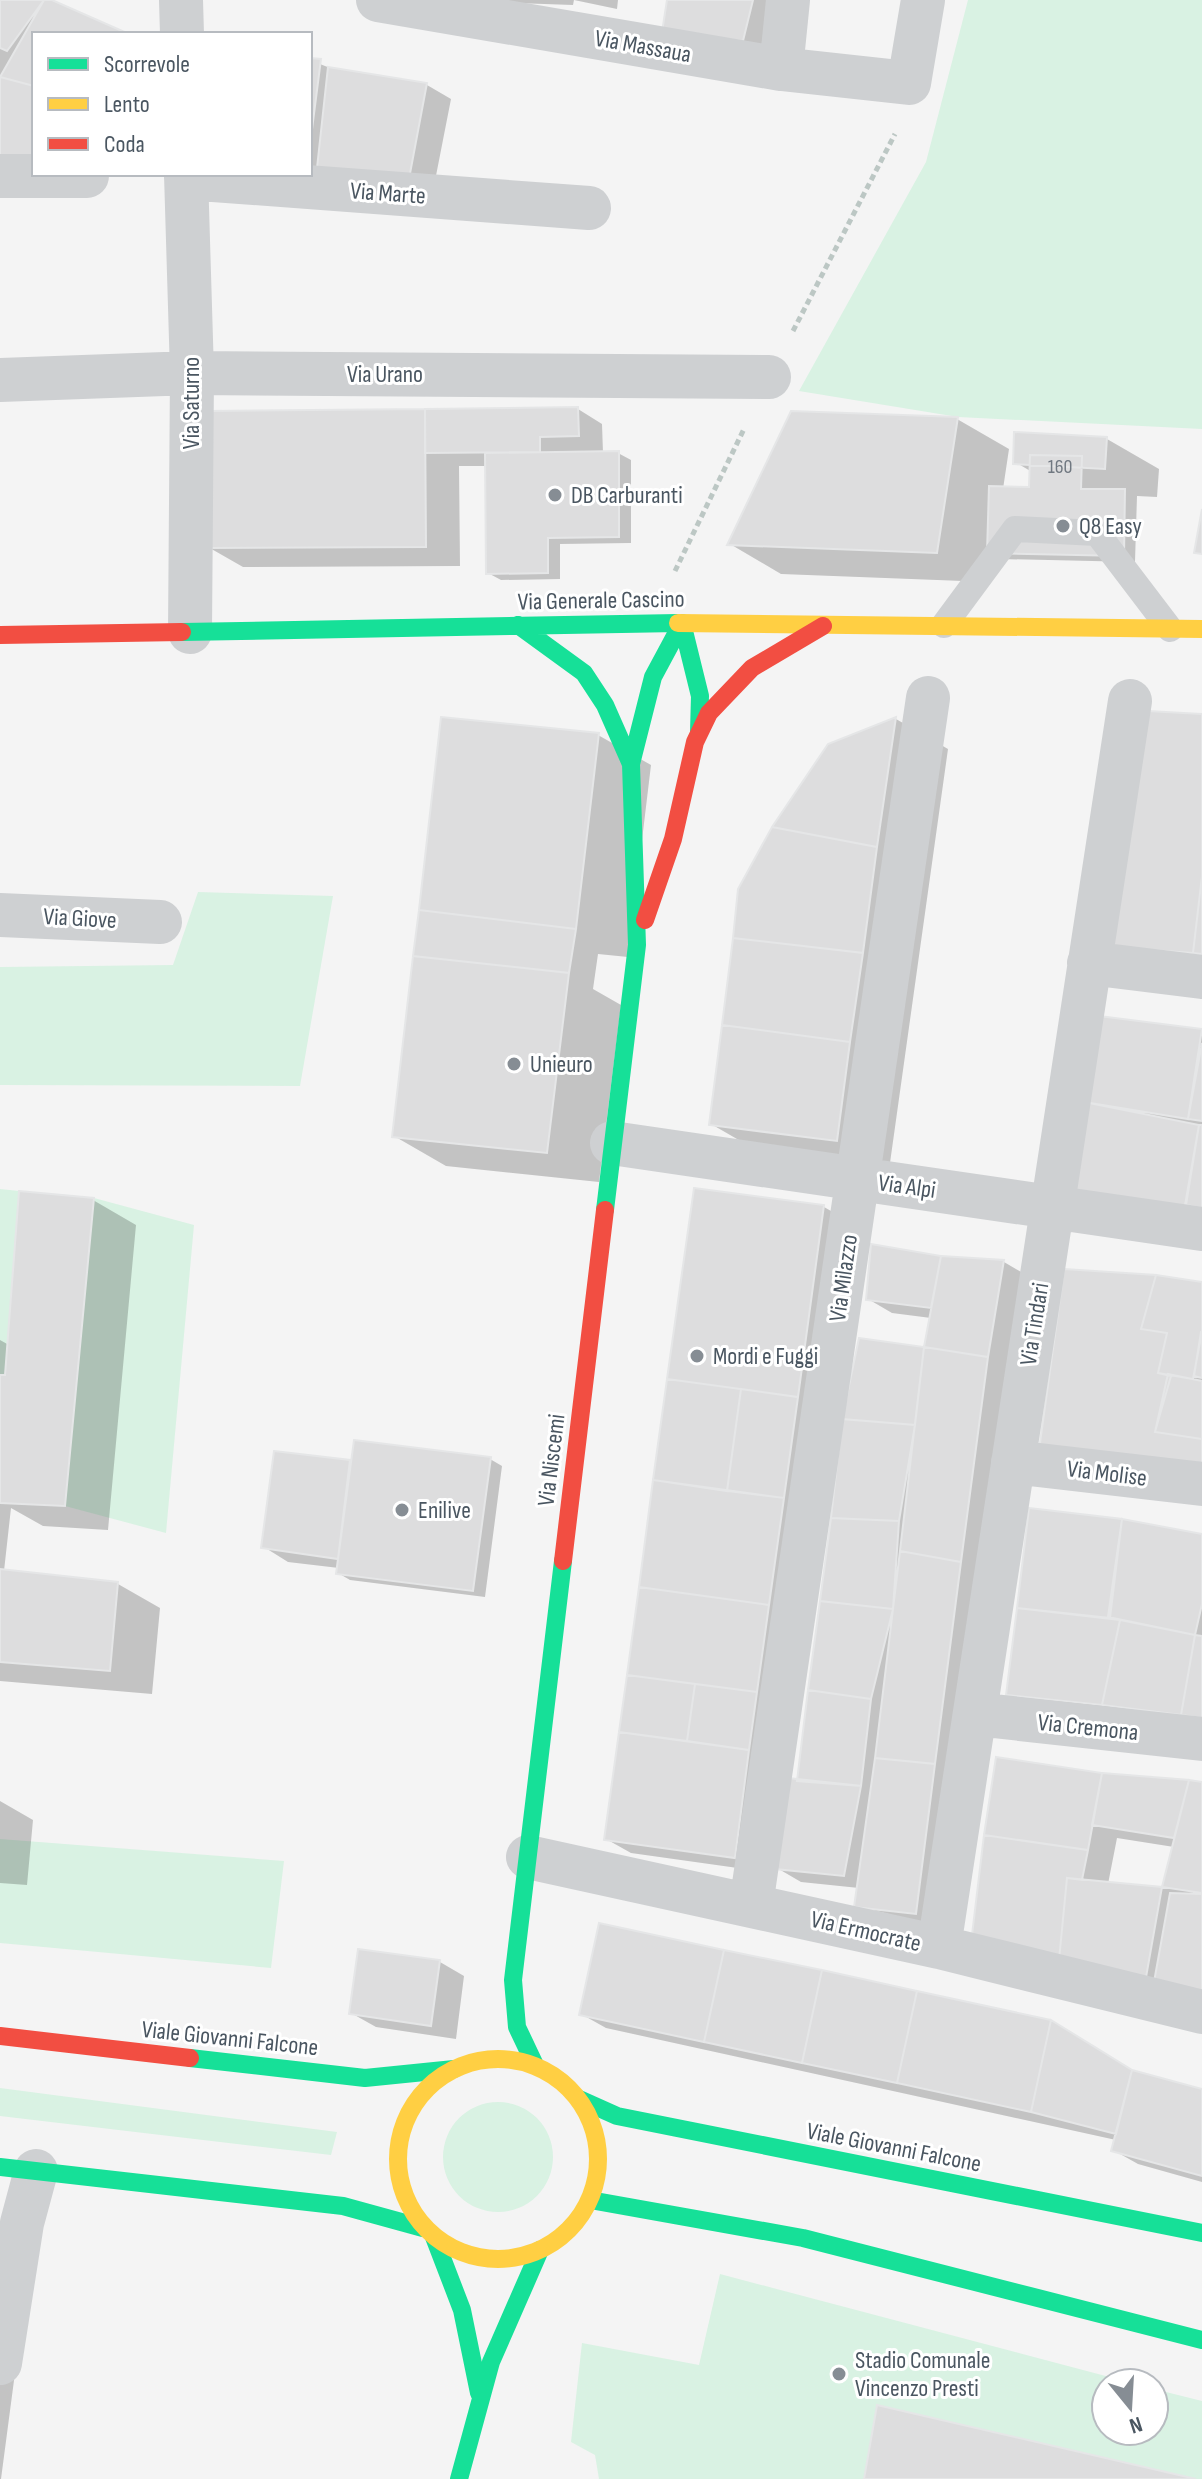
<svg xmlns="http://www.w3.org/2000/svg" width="1202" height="2479" font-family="'Sofia Sans Condensed',sans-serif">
  <rect width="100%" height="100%" fill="#f4f4f4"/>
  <!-- green -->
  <path fill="#d9f2e3" d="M968,0H1202V429L958,417L799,391L926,162Z
    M198,892L333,896L300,1086L0,1085V967L173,965Z
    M0,1189L19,1191L5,1375H0Z
    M94,1198L194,1225L166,1533L65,1506Z
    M0,1839L284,1861L271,1968L0,1943Z
    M0,2088L337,2132L331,2155L0,2116Z
    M443 2157a55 55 0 1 1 110 0a55 55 0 1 1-110 0Z
    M720,2274L1132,2383H1106V2431H1154V2389L1202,2401V2479H599L595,2455L571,2442L582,2343L699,2365Z"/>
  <!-- shadow -->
  <path fill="#0003" fill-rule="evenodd" d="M0,0H48L129,34H34L0,161Z
    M423,0H618L617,9L574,0L573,5Z
    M670,0H781L768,54Z
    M310,60L335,70L427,85L451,99L433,191L310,174Z
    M578,409L602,424L603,453H618L631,460V543L560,544V579L501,580L488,573L487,466H459L460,566L243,567L208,547V413Z
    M957,419L1009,449L1003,489H1031L1032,472L1015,462L1107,439L1159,469L1157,497L1137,496L1135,562L1001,559L989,582L781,574L730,544Z
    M896,719L948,749L889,1170L763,1154L711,1124L740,890L759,850L829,746Z
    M598,735L651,765L628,957L598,954L593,989L621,1005L599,1182L446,1166L394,1136Z
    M1100,1019L1202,1031V1223L1071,1191Z
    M696,1191L824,1207L859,1227L759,1871L631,1853L606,1839Z
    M93,1200L136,1225L108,1530L43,1526L11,1508L4,1571L118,1584L160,1608L152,1694L0,1681V1340L9,1345Z
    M873,1246L941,1258L1004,1262L1028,1276L941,1927L856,1906L859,1888L801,1882L777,1868L926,1349L931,1318L892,1313L868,1299Z
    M1202,1284V1487L1076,1469Z
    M276,1453L353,1463L490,1459L502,1466L485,1597L350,1580L338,1573L339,1568L288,1562L264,1547Z
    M1030,1511L1202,1537V1727L1033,1708L1008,1694Z
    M1101,1775L1202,1784V2000L974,1934ZM1117,1838L1174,1847L1164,1889L1108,1884Z
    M0,1801L33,1820L27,1885L0,1883Z
    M359,1951L440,1962L464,1976L456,2039L376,2027L351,2013Z
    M581,2014L1202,2089V2182L1138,2164L1113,2150L1116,2140L606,2028Z
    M0,2323L20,2335L1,2479H0Z"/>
  <!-- building -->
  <path fill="#ddddde" stroke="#e5e6e7" stroke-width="2" d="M0,0H44L7,51L0,48Z
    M44,0H52L129,34H34V86L0,77Z
    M667,0H753L743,41L662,32Z
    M310,58L321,59L310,145Z
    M328,67L427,83L409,179L317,168Z
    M0,77L34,86V157L0,156Z
    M578,407L579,436L540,437V452L425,453V409Z
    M425,409L426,547L206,548V411Z
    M791,411L958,417L937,553L727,545Z
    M1014,432L1107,437L1105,469L1013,464Z
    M619,451V537L548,538V573L486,574L485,453Z
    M1030,455L1082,456L1081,489H1125L1124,556L987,553L989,486L1029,487Z
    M1202,509V554L1194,553Z
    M1148,711L1202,714V876L1193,953L1108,947Z
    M441,717L599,733L576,929L419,910Z
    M896,717L877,847L772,827L828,744Z
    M772,827L877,847L863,953L733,938L738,889Z
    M1202,876V954L1193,953Z
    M419,910L576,929L569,973L413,956Z
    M733,938L863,953L850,1042L722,1025Z
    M413,956L569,973L547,1153L392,1137Z
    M1099,1016L1202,1029L1188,1119L1084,1102Z
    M722,1025L850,1042L837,1141L709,1125Z
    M1202,1043V1121L1188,1119Z
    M1084,1102L1199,1125L1184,1211L1069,1192Z
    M1199,1125H1202V1208L1186,1205Z
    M694,1188L824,1205L798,1397L667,1379Z
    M19,1191L94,1198L65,1506L0,1503V1375H5Z
    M871,1244L941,1256L931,1308L866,1300Z
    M941,1256L1004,1260L988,1357L924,1347Z
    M1064,1269L1156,1275L1141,1329L1167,1333L1158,1373L1171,1376L1155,1432L1202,1439V1472L1039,1450Z
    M1156,1275L1202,1282V1332L1193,1379L1158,1373L1167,1333L1141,1329Z
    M1201,1332H1202V1378L1194,1376Z
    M859,1338L924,1347L915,1425L842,1419Z
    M924,1347L988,1357L961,1562L900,1551Z
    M1168,1374L1202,1381V1439L1155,1432Z
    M667,1379L741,1389L727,1491L653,1480Z
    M741,1389L798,1397L784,1498L727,1491Z
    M842,1419L915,1425L899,1521L831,1518Z
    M354,1440L491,1457L473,1591L336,1574Z
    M274,1451L350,1460L338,1559L261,1548Z
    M653,1480L784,1498L769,1605L639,1587Z
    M1029,1508L1122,1519L1110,1618L1017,1608Z
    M831,1518L899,1521L893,1609L820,1601Z
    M1122,1519L1202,1534V1604L1195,1635L1108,1617Z
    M900,1551L961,1562L935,1764L875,1758Z
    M0,1569L118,1582L110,1671L0,1662Z
    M639,1587L769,1605L757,1692L627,1675Z
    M820,1601L893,1609L871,1699L808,1690Z
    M1017,1608L1120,1620L1102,1705L1006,1695Z
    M1120,1620L1195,1635L1181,1715L1102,1705Z
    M1195,1635L1202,1636V1718L1181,1715Z
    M627,1675L695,1684L687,1741L619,1732Z
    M695,1684L757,1692L749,1750L687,1741Z
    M808,1690L871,1699L861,1786L797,1781Z
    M619,1732L749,1750L735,1858L604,1840Z
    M996,1757L1102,1773L1088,1850L984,1835Z
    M875,1758L935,1764L916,1914L854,1907Z
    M1102,1773L1189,1780L1174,1838L1092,1825Z
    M788,1778L861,1786L844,1876L775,1869Z
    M1189,1780L1202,1782V1893L1162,1887Z
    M984,1835L1088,1850L1082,1880L1067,1878L1059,1960L972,1935Z
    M1067,1878L1162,1887L1145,1983L1059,1960Z
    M1170,1893L1202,1894V1992L1154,1982Z
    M599,1923L724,1950L704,2042L579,2015Z
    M358,1949L440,1960L431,2026L349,2014Z
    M724,1950L822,1970L802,2063L704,2042Z
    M822,1970L917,1991L897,2083L802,2063Z
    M917,1991L1051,2020L1031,2112L897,2083Z
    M1051,2020L1132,2070L1116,2134L1031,2112Z
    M1132,2070L1202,2089V2176L1111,2151Z
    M877,2405L1196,2479H864Z"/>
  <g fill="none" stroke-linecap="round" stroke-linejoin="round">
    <!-- path -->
    <path stroke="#bcc7c4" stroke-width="5" stroke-dasharray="6 4" stroke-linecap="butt" d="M793,331L895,134
      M675,571L744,429"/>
    <!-- lane -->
    <path stroke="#ced0d2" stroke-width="26" d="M944,625L1015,529L1097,533L1170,629"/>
    <!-- street -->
    <path stroke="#ced0d2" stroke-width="44" d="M181,0L182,34
      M378,0L781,69L909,83L923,0
      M781,69L788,0
      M186,174L192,373L190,632
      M0,176H87
      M186,178L589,208
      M0,380L192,373L769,377
      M0,915L160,922
      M1089,963L1202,977
      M612,1143L1202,1229
      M1013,1462L1202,1484
      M975,1714L1202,1739
      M528,1857L939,1947L1202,2012
      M751,1905L928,698
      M939,1947L1130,701
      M0,2363L22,2223L36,2171"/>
    <!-- fast -->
    <path stroke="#16e098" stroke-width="18" d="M682,623L700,696L699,732
      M518,625L584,673L605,705L631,764
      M182,632L678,623
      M605,1210L637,945L631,764L653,677L682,623
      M190,2058L365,2078L454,2069
      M535,2065L517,2027L513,1980L563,1561
      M579,2099L617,2116L1202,2233
      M0,2167L343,2206L423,2228
      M590,2200L803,2238L1202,2340
      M434,2237L462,2310L479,2393
      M459,2479L491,2362L540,2250"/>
    <!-- slow -->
    <path stroke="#ffcf43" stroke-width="18" d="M678,623L1202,629
      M398 2159a100 100 0 1 1 200 0a100 100 0 1 1-200 0Z"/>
    <!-- jam -->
    <path stroke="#f24e42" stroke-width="18" d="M0,635L182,632
      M645,920L673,839L695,742L709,713L752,668L823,626
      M563,1561L605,1210
      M0,2036L190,2058"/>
  </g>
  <!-- markers -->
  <g fill="#868d94" stroke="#fff" stroke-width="3">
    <circle cx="555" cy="495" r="8"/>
    <circle cx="1063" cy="526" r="8"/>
    <circle cx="514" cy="1064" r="8"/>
    <circle cx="697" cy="1356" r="8"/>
    <circle cx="402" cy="1510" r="8"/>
    <circle cx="839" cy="2374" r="8"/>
  </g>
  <g text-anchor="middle" stroke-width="6" stroke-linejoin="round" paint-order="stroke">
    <!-- number labels -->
    <g font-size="20" fill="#707881">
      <text x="1060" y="473">160</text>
    </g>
    <!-- street labels -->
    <g font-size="24" fill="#4a5661" stroke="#fff">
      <text transform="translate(643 46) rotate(10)" y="8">Via Massaua</text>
      <text transform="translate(388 193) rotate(4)" y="8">Via Marte</text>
      <text x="385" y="382">Via Urano</text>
      <text transform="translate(191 403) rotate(-90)" y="8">Via Saturno</text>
      <text transform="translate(601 600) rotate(-1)" y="8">Via Generale Cascino</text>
      <text transform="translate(80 918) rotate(3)" y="8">Via Giove</text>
      <text transform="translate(907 1186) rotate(8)" y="8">Via Alpi</text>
      <text transform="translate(843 1278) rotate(-82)" y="8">Via Milazzo</text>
      <text transform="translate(1034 1324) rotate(-81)" y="8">Via Tindari</text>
      <text transform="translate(551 1460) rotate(-83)" y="8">Via Niscemi</text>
      <text transform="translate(1107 1473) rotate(7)" y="8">Via Molise</text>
      <text transform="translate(1088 1727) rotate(6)" y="8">Via Cremona</text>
      <text transform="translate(866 1931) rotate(13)" y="8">Via Ermocrate</text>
      <text transform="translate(230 2038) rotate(6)" y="8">Viale Giovanni Falcone</text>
      <text transform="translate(894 2147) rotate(11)" y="8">Viale Giovanni Falcone</text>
    </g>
    <!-- poi labels -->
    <g font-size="24" fill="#4a5661" stroke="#fff" text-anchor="start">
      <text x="571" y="503">DB Carburanti</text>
      <text x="1079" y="534">Q8 Easy</text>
      <text x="530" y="1072">Unieuro</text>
      <text x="713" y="1364">Mordi e Fuggi</text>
      <text x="418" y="1518">Enilive</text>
      <text x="855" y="2368">Stadio Comunale<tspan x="855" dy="28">Vincenzo Presti</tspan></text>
    </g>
  </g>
  <!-- legend -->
  <rect x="32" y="32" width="280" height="144" fill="#ffffff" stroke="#b7bbc0" stroke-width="2"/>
  <rect x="48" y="58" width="40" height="12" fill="#16e098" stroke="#b7bbc0" stroke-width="2"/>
  <text x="104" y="72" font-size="24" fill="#4a5661">Scorrevole</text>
  <rect x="48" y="98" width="40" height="12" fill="#ffcf43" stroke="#b7bbc0" stroke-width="2"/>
  <text x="104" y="112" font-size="24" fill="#4a5661">Lento</text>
  <rect x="48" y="138" width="40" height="12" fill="#f24e42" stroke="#b7bbc0" stroke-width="2"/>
  <text x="104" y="152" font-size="24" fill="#4a5661">Coda</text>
  <!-- north arrow -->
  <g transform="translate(1130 2407) rotate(162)"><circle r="38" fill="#ffffff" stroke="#b7bbc0" stroke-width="2"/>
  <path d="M0-6L14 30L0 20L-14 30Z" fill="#868d94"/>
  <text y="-12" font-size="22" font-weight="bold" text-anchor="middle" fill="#4a5661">N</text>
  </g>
</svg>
